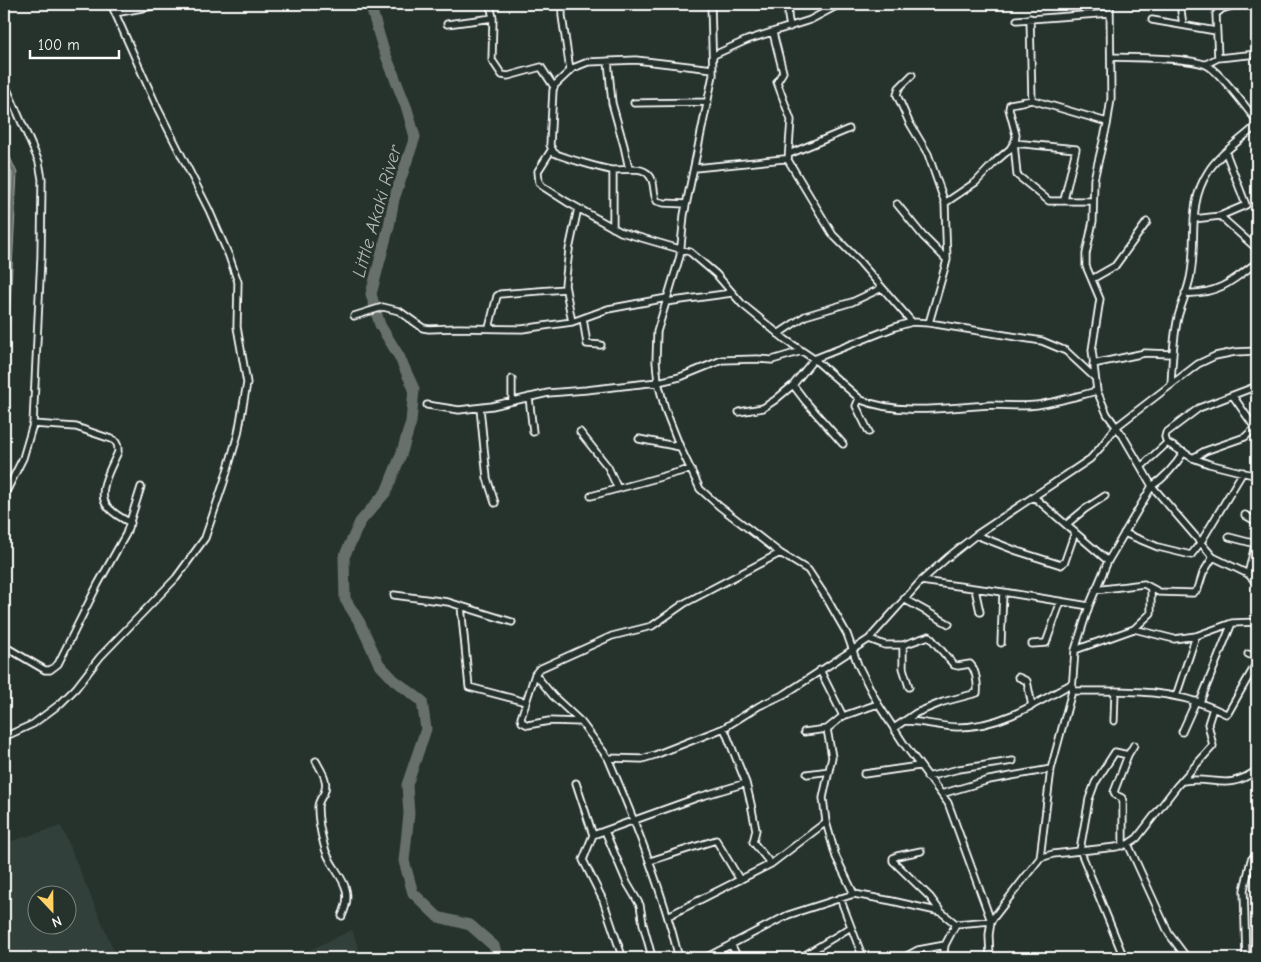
<svg xmlns="http://www.w3.org/2000/svg" width="1261" height="962" font-family="'Comic Neue',sans-serif">
  <rect width="100%" height="100%" fill="#26332d"/>
  <filter id="ink" filterUnits="userSpaceOnUse"><feTurbulence type="fractalNoise" baseFrequency=".02" numOctaves="2"/><feDisplacementMap in="SourceGraphic" scale="10" xChannelSelector="R" yChannelSelector="G"/><feConvolveMatrix kernelMatrix="1 2 1 2 8 2 1 2 1" color-interpolation-filters="sRGB"/></filter>
  <g filter="url(#ink)">
    <!-- built -->
    <path fill="#333f3a" fill-rule="evenodd" d="M61,826L117,958H4V861L8,859L5,843ZM38,894H68V924H38Z
      M352,930L362,958H293Z"/>
    <!-- water -->
    <path fill="#67706c" stroke="#a4a9a7" d="M4,144L17,173L4,419Z"/>
    <g fill="none" stroke-linecap="round" stroke-linejoin="round">
      <!-- shore -->
      <path stroke="#c2c6c4" stroke-width="1" d="M4,156L12,174L4,326"/>
      <!-- river -->
      <path stroke="#67706c" stroke-width="11" d="M370,4L383,48L407,109L415,137L394,199L389,226L371,294L380,325L399,356L414,389L411,422L401,455L386,492L360,522L344,557L345,599L360,623L379,664L394,680L422,701L426,729L407,785L409,814L404,861L413,893L438,917L470,925L494,946L498,958"/>
      <defs>
        <path id="minor" d="M490,4L493,18L492,60L502,75L508,76L541,67L554,87
          M562,4V16L570,70
          M711,4L713,75L684,215L680,256L657,332L656,362L658,382L665,409L680,447L700,489L719,506L780,553L808,570L826,597L847,634L858,665L878,704L904,744L948,803L991,921L989,935L990,958
          M789,4L788,16L790,27
          M1110,4L1111,99L1107,125L1094,179L1093,221L1086,254V266L1100,299L1092,350L1097,391L1107,414L1123,436L1152,486L1213,557L1248,574L1257,583
          M1180,4L1183,25
          M115,13L164,4
          M1030,18L1032,100
          M1017,20L1110,13
          M1152,20L1216,31
          M447,24L493,18
          M773,33L783,72L777,82L791,120L788,160
          M714,55L747,40L810,20L840,4
          M1111,57C1131,58 1194,57 1208,66C1223,75 1245,107 1257,121
          M1218,58L1216,14L1222,9L1238,4
          M608,61L612,103L624,146L629,169
          M1206,64L1218,58L1257,54
          M912,75L899,88L897,95L909,122L928,154L945,203L947,260L929,323
          M4,82L39,162L42,179L41,257L33,424L23,458L4,496
          M634,103L708,102
          M552,149L538,171L539,182L542,186L567,202L621,232L690,252L716,274L742,304L786,340L814,359L861,400C902,416 948,407 991,405C1006,405 1022,407 1037,405C1057,402 1077,396 1097,391
          M789,154L849,129
          M695,168L784,159L788,160L833,235L859,261L912,322
          M1064,200L1076,149L1014,143L1017,175L1049,201H1092
          M945,203L976,182L995,162L1010,149L1015,141L1016,135L1009,109L1010,104L1032,100L1107,122
          M686,204L664,203L657,201C652,193 656,182 649,175C641,165 623,171 611,170C600,168 565,158 554,153L550,145L553,90L555,85L573,68L588,62L636,60L713,69
          M897,204L923,236L947,260
          M1220,216L1257,249
          M1194,219L1220,216L1246,205L1226,153
          M613,228V170
          M1092,279L1115,266L1147,222
          M1185,293C1218,295 1234,280 1257,262
          M666,302L732,293
          M354,316L383,307L399,311L423,328L429,329L458,328L522,329L572,322L608,309L667,298
          M583,318L587,344L601,345
          M572,322L565,285L569,250L578,208
          M489,328L497,296L500,294L565,289
          M778,334L805,316L852,302L882,288
          M1093,364L1145,353L1172,354
          M512,379V401
          M793,385L806,402L843,444
          M1171,385C1172,362 1173,339 1178,317C1182,302 1189,288 1191,273C1197,239 1187,204 1208,172C1218,155 1242,139 1257,125
          M1233,396L1255,428
          M529,397L533,432
          M859,399L856,406L869,432
          M427,405L459,410L492,406L548,393L586,390L658,382L680,377L722,360L757,359L772,360L802,351
          M480,408L487,478L495,503
          M739,412L763,408L775,400L793,385L814,359L895,327L912,322L929,323L1042,341L1066,351L1094,377
          M33,424L76,427L114,440C118,444 118,446 118,452C112,466 95,493 108,507C114,514 123,519 131,523
          M580,432L608,467L618,489
          M639,439L680,447
          M1167,443L1193,458L1209,464L1257,476
          M1193,458L1205,451L1245,437L1257,426
          M1141,467L1167,443L1165,437L1166,433L1199,408L1257,386
          M591,496L690,469
          M1034,497L1108,561
          M1245,515L1257,522
          M1067,524L1085,509L1105,496
          M1124,533L1158,547L1191,555L1201,542L1243,472
          M976,535L1017,551L1061,565L1065,561L1075,532
          M1229,537L1256,544
          M1248,574L1257,537
          M921,581L1003,592L1089,606
          M975,589L980,612
          M1095,590L1144,584L1159,592L1193,593L1198,589L1203,573L1213,557
          M394,595L448,602L512,622
          M904,599L949,624
          M461,606L469,687L526,702
          M1134,629L1151,613V588
          M869,639L885,645H903L929,636L954,665L958,666L970,664C976,670 978,684 977,693L943,702L916,713L894,728
          M1001,643L1003,592
          M1032,644L1046,643L1061,601
          M903,645V668L909,687
          M4,646L45,670H50L58,664L98,584L126,534L141,487
          M1075,650L1134,629L1174,639L1196,636L1232,623L1257,622
          M1248,654L1257,658
          M820,670L843,716
          M535,674L553,696L581,722L608,758
          M1018,677L1027,681L1032,706
          M1176,696L1196,636
          M1200,702L1232,623
          M1213,708L1226,714L1228,713L1257,662
          M905,721C923,721 941,727 958,727C1000,727 1037,703 1071,684
          M1114,721L1115,691
          M581,722L549,721L528,725L522,722L521,718L535,674L539,669L612,636L652,626L685,603L780,553
          M724,728L746,783L751,804L756,830L753,842L771,864
          M804,732L827,729
          M1182,732L1196,701
          M4,737L33,724L61,703L76,688L100,657L176,578L205,538L224,482L238,434L247,383L237,327L238,282L229,256L209,210L158,109L111,4
          M316,761C322,772 329,781 324,793C321,798 318,802 318,807C318,819 321,834 324,845C330,873 358,882 342,916
          M807,774L830,771
          M864,774L919,766
          M927,777L959,769L1013,761
          M1183,781C1214,776 1227,792 1257,770
          M576,783L593,835L699,797L746,783
          M941,794L989,780L1051,769
          M826,822L823,798L832,757L827,729L843,716L878,704
          M605,831L627,883L640,905L643,924L652,957
          M593,835L583,860L603,900L621,953
          M1128,844L1169,934L1187,958
          M1123,846V802L1122,798L1116,795L1114,792L1128,755L1134,745
          M921,851L897,856L893,858V861L930,897L941,912
          M1040,858L1051,769L1072,691L1075,650L1089,606L1108,561L1152,486C1166,477 1175,466 1184,452
          M650,861L716,840L740,880
          M840,898L863,958
          M668,916L771,864L826,822L836,857L854,894
          M731,944L738,958
          M679,958C662,889 636,824 608,758L642,759L655,755L724,728L759,706L785,694L869,639L921,581L947,558L976,535L1090,459L1100,448L1116,427L1198,364L1215,356L1235,352L1257,351
          M705,958L788,915L854,894L892,901L941,912L956,924
          M800,958L851,927
          M903,958L918,950L945,945
          M943,958L945,945L956,924L991,921L1040,858L1053,854L1116,847L1128,844L1137,838L1177,786L1213,746L1208,724L1213,708C1168,688 1120,691 1072,691
          M1124,958L1080,850L1089,799L1095,783L1115,752L1128,755
          M1246,958L1244,890L1251,860L1257,853"/>
      </defs>
      <!-- minor casing -->
      <use href="#minor" stroke="#fff" stroke-width="9"/>
      <!-- minor -->
      <use href="#minor" stroke="#26332d" stroke-width="5.5"/>
    </g>
  </g>
  <g text-anchor="middle" stroke-width="5" stroke-linejoin="round" paint-order="stroke">
    <!-- water labels -->
    <g font-size="19" font-style="italic" fill="#b3b8b6" stroke="#26332d">
      <text transform="translate(376 211) rotate(-74)" y="7">Little Akaki River</text>
    </g>
  </g>
  <!-- margin -->
  <rect width="1261" height="962" fill="none" stroke="#26332d" stroke-width="20"/>
  <rect x="10" y="10" width="1241" height="942" fill="none" stroke="#fff" stroke-width="2" filter="url(#ink)"/>
  <!-- north arrow -->
  <g transform="translate(52 910) rotate(158)"><circle r="24" fill="#26332d" stroke="#7d8581"/>
  <path d="M0-4L9 19L0 12L-9 19Z" fill="#ffd166"/>
  <text y="-8" font-size="14" font-weight="bold" text-anchor="middle" fill="#ffffff">N</text>
  </g>
  <!-- scale -->
  <path d="M30 50v8h89v-8" fill="none" stroke="#ffffff" stroke-width="2.5"/>
  <text x="38" y="50" font-size="15" fill="#ffffff" stroke="#26332d" stroke-width="4" paint-order="stroke">100 m</text>
</svg>
